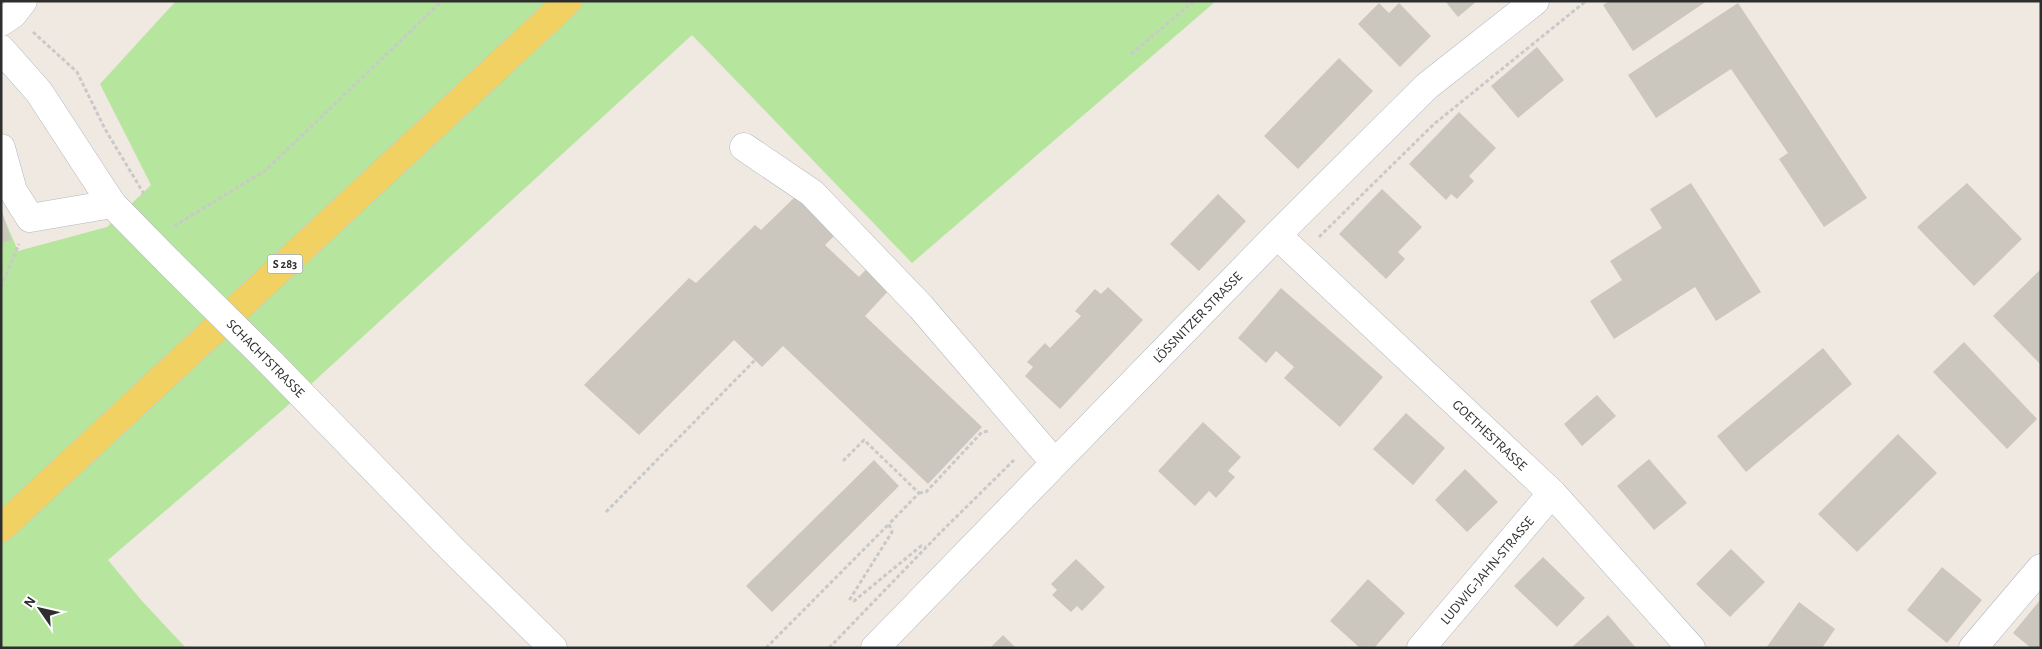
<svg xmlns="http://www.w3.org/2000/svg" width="2042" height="649" font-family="'Alegreya Sans',sans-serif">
  <rect width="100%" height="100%" fill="#efe9e1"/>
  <!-- green -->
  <path fill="#b6e59e" d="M176,1H1216L912,263L692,35L285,408L108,560L142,601L186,648H1V211L18,251L107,227L151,185L100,84Z"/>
  <!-- building -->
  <path fill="#cbc7bf" d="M1445,1H1477L1458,17Z
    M1609,1H1707L1633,51L1603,5Z
    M1379,3L1389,13L1399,3L1431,36L1400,67L1358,24Z
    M1738,3L1867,198L1824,227L1779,159L1788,153L1731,69L1656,118L1628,75Z
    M1537,47L1564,80L1518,118L1491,86Z
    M1339,58L1373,91L1298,169L1264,136Z
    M1459,112L1496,148L1469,176L1474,181L1457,199L1451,194L1446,200L1409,164Z
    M1691,183L1761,292L1716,321L1695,287L1614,339L1590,301L1622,280L1610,261L1662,228L1650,209Z
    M1967,183L2022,239L1974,286L1917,227Z
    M1382,189L1422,227L1398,252L1405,259L1386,279L1339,234Z
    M798,194L837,233L825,245L859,277L870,265L893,286L865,316L982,427L928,484L783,346L762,367L734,340L639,435L584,385L689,278L696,283L755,225L761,230Z
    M1218,194L1246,221L1199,271L1170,244Z
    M1,208L11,240L1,243Z
    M2041,269V365L1993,316Z
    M1108,287L1143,320L1060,409L1025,376L1033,367L1027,362L1045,343L1050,348L1081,316L1075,311L1095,289L1101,294Z
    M1281,288L1383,377L1340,427L1284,378L1294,367L1276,351L1266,363L1238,338Z
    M1964,342L2037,419L2007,449L1933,372Z
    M1823,348L1852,384L1746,472L1717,436Z
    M1597,395L1616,416L1582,446L1564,424Z
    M1406,413L1445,448L1413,485L1373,449Z
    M1203,422L1241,457L1228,471L1235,477L1216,498L1209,491L1195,506L1158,471Z
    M1898,434L1937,473L1857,552L1818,514Z
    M1649,459L1687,503L1654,530L1617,486Z
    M874,460L899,486L772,612L746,586Z
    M1465,469L1498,502L1467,532L1435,500Z
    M1731,549L1765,582L1730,617L1696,584Z
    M1543,557L1585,598L1557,627L1514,586Z
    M1076,559L1105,587L1082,611L1077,606L1071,612L1052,595L1057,590L1051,584Z
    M1942,567L1982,600L1947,643L1907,610Z
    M1368,579L1405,613L1374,648H1360L1330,621Z
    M2041,599V648H2031L2013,633Z
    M1799,602L1835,629L1822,648H1766Z
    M1608,615L1636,648H1571Z
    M1003,635L1016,648H990Z"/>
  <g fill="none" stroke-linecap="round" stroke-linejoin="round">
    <defs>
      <g id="minor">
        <path d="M1,22L13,14L23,1"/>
        <path d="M1,49L39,92L112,204L170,263"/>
        <path d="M744,147L812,193L921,307L1054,462"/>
        <path d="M1,148L13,191L30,218L112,204"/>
        <path id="s1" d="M1277,235L1552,493L1691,648"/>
        <path d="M272,364L453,550L553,648"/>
        <path id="s2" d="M875,648L1277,235L1427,86L1535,1"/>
        <path id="s3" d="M1421,648L1552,493"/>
        <path d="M1973,648L2041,568"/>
      </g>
      <path id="major" d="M1,528L568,1"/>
    </defs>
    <!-- minor casing -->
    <use href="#minor" stroke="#b4b7c1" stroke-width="29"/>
    <!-- major casing -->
    <use href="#major" stroke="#c9c9c9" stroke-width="29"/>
    <!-- path -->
    <path stroke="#c9c9c9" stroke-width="3" stroke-dasharray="4 2.5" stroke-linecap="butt" d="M33,32L77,72L105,129L144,194
      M1131,54L1194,1
      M174,226L266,170L442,1
      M1319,237L1434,124L1586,1
      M1,287L19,244
      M843,461L864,440L919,493L889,524L892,532L850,599L854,601L921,546L926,547
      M919,493L926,492L982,432L990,431
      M606,512L755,360
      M766,648L889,524
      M829,648L941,532L1014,460"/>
    <!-- minor -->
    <use href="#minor" stroke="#fff" stroke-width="28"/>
    <!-- major -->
    <use href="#major" stroke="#f2d163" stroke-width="28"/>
    <defs>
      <path id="minor-bridge" d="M170,263L272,364"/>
    </defs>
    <!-- minor-bridge casing -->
    <use href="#minor-bridge" stroke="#b4b7c1" stroke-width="29" stroke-linecap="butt"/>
    <!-- minor-bridge -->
    <use href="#minor-bridge" stroke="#fff" stroke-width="28"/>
  </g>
  <g text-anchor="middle" stroke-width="4" stroke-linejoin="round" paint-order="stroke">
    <!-- shield labels -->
    <rect fill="#fff" stroke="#6d6d6d" stroke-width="1" x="267.5" y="254.5" width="35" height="19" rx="4"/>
    <g font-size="12" font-weight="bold" fill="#2e2e2e">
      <text x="285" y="268">S 283</text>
    </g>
    <!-- street labels -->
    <g font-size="14" fill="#2e2e2e" stroke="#fff">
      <text dy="5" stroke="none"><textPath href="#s2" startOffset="462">LÖSSNITZER STRASSE</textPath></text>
      <text transform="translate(266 358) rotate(45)" y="5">SCHACHTSTRASSE</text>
      <text dy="5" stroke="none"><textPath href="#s1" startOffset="292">GOETHESTRASSE</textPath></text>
      <text dy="5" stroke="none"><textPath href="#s3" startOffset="102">LUDWIG-JAHN-STRASSE</textPath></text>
    </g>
  </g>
  <!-- border -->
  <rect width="2042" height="649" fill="none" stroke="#2e2e2e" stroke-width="5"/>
  <!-- north arrow -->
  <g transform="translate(40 609) rotate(304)" stroke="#ffffff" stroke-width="4" paint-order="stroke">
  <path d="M0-4L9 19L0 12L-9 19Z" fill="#2e2e2e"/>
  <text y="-8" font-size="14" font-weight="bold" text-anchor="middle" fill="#2e2e2e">N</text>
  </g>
</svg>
